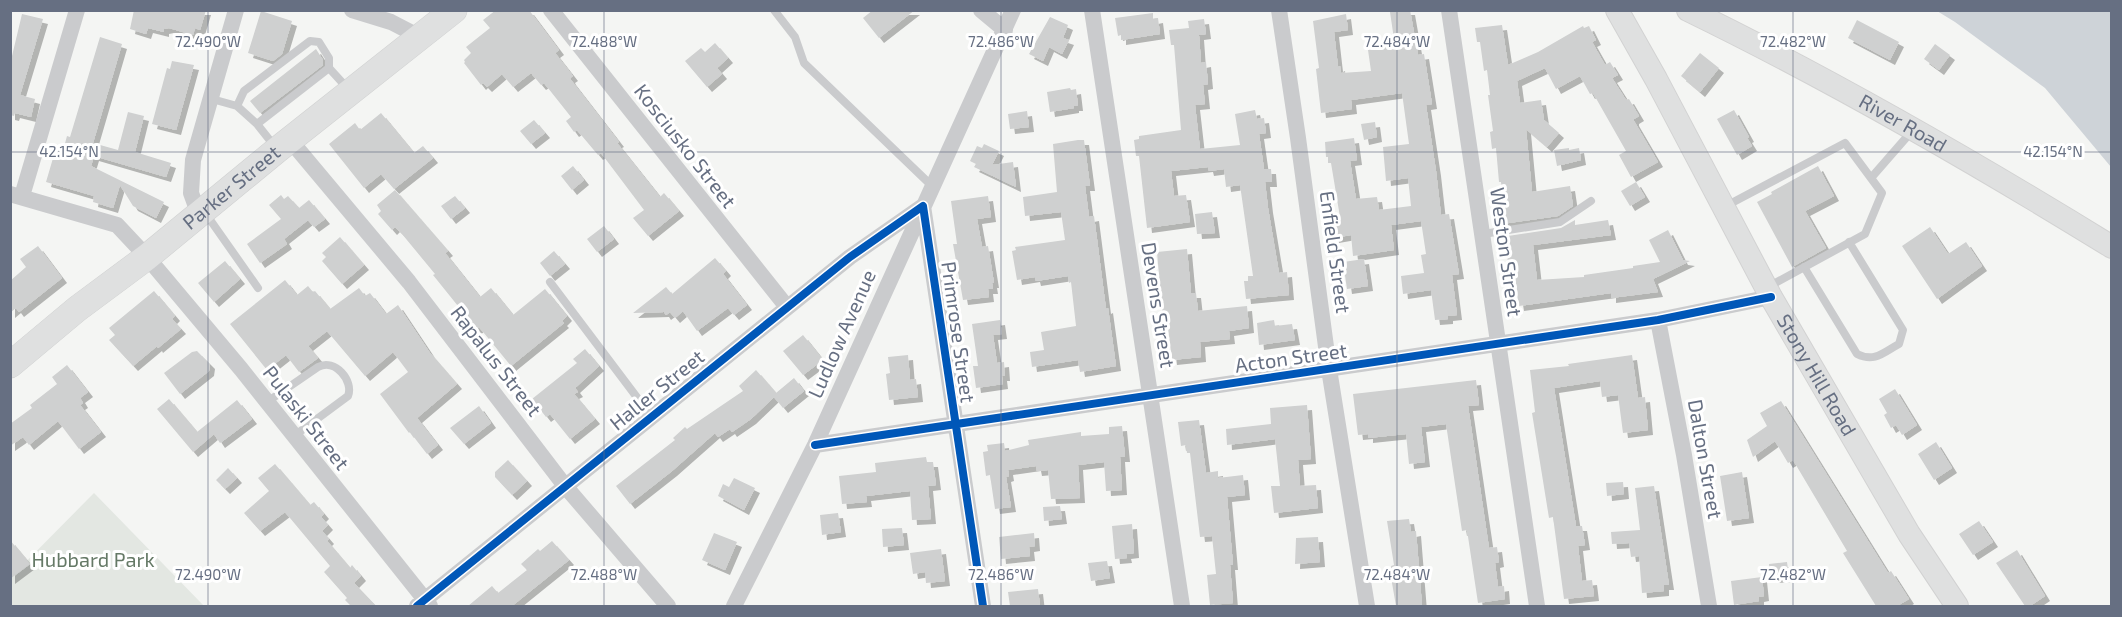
<svg xmlns="http://www.w3.org/2000/svg" width="2122" height="617" font-family="'Exo 2',sans-serif">
  <defs>
    <filter id="shadow"><feDropShadow dx="5" dy="5" stdDeviation="0" flood-color="#0004"/></filter>
  </defs>
  <rect width="100%" height="100%" fill="#f4f5f3"/>
  <!-- green -->
  <path fill="#e3e7e2" d="M94,493L204,606H11V577Z"/>
  <!-- water -->
  <path fill="#ced3d8" d="M1937,11H2111V167L2045,88L1955,22Z"/>
  <!-- building -->
  <path fill="#cfd0d0" filter="url(#shadow)" d="M134,10H206L200,30L195,28L193,35L169,28L164,29V32L148,28L146,34L130,29Z
    M496,10H529L559,50L555,53L573,76L570,78L571,80L619,142L617,143L660,197L664,193L679,211L648,236L633,218L644,210L601,153L598,155L577,130L574,132L566,121L571,117L544,83L541,85L531,73L513,87L502,74L487,87L483,83L481,85L464,63L465,62L464,60L471,53L466,47L490,28L483,20Z
    M873,10H915L879,38L863,18Z
    M1398,10H1410L1418,55L1424,54L1432,104L1426,105L1436,171L1441,215L1449,214L1459,274L1452,275L1457,315L1448,316V319L1435,320L1431,290L1403,294L1401,276L1424,273L1421,255L1426,254L1421,221L1391,225L1394,250L1353,256L1351,235L1334,238L1331,218L1340,217L1331,163H1328V157H1326L1325,142L1354,138L1357,160L1350,161L1356,199L1377,197L1379,210L1411,206L1408,178L1386,181L1383,147L1409,144L1402,93L1351,100L1352,109L1321,113L1316,69L1319,68L1313,21L1346,14L1348,30L1334,32L1338,67L1340,66L1341,73L1371,71L1368,50L1395,46L1390,12Z
    M261,11L292,21L282,54L273,61L248,53Z
    M1153,13V19L1158,18L1160,34L1121,40V35L1118,36L1115,18Z
    M22,14L43,19L20,95L35,99L31,117L15,113L14,116L10,115V56H12Z
    M1050,17L1068,25L1063,38L1069,40L1062,54L1049,47L1043,61L1029,54Z
    M1204,19L1206,34L1199,35L1201,63L1206,62L1208,84L1203,85L1205,104L1195,105L1200,149L1240,145L1235,114L1255,110L1257,119L1264,118L1266,133L1259,134L1264,169H1271L1272,182H1265L1268,208L1279,273L1287,272L1289,295L1246,299L1244,281H1248V276H1253L1240,185L1226,187L1224,169L1209,171L1208,167L1171,171L1174,196L1186,195L1190,222L1147,228L1139,156H1136L1134,140L1139,139V136L1181,130L1174,45H1171L1169,30L1189,28L1188,21Z
    M1857,20L1899,42L1890,60L1848,38Z
    M1502,25L1508,65L1538,52L1583,26L1584,28L1589,26L1596,40L1592,42L1605,65L1610,62L1618,75L1612,78L1626,100L1629,99L1639,116L1634,119V121L1658,162L1631,177L1619,155L1626,151L1593,93L1590,94L1580,76L1556,89L1545,68L1517,81L1520,103L1541,100L1544,120L1559,133L1547,147L1526,129L1532,192L1570,186L1573,206L1558,216L1502,224L1501,208H1504L1501,182H1499L1496,148L1492,149L1490,132L1493,131L1488,95H1490L1487,70L1484,71L1480,42H1477L1475,28Z
    M100,37L122,44L93,143L118,150L128,112L144,116L135,152L171,163L166,177L94,156L91,166L164,202L156,218L133,206L120,185L113,208L93,202L94,196L46,182L56,148L66,151L67,147H64L67,136L70,137Z
    M715,43L728,58L717,68L722,74L707,87L685,61L701,48L705,52Z
    M1935,44L1950,55L1939,70L1924,59Z
    M316,49L323,60V65L260,113L250,101Z
    M1700,53L1719,68L1700,92L1681,76Z
    M172,61L194,65L176,130L152,124L167,68L170,69Z
    M1070,88L1071,90L1076,89L1078,106H1074V108L1050,112L1047,92Z
    M1734,110L1749,137L1747,138L1752,146L1737,155L1717,119Z
    M1027,111L1029,127L1010,129L1008,114Z
    M381,113L414,153L423,146L433,158L394,189L381,174L364,188L329,144L355,123L360,130Z
    M534,120L545,133L531,144L520,131Z
    M1375,122L1377,137L1364,140L1361,124Z
    M1078,140H1084L1090,186H1085L1089,217L1094,216L1106,309L1108,308L1116,366L1080,372L1078,360L1032,367L1030,352L1044,350L1041,332L1076,326L1071,282L1069,283L1068,276L1036,281L1035,277L1017,280L1012,251L1016,250L1015,247L1065,240L1061,212L1025,216L1023,197L1057,192L1053,144Z
    M984,144L999,151L992,165L1013,162L1016,187L974,167L976,164L970,161L977,146L982,148Z
    M1569,148V150L1579,148L1581,160L1557,166L1554,150Z
    M573,166L584,180L572,190L561,176Z
    M1818,166L1834,196L1805,211L1826,248L1792,267L1757,202L1772,194L1771,192Z
    M1636,182L1645,197L1630,206L1621,191Z
    M395,190L448,251L445,253L480,297L491,288L513,315L545,289L567,316L562,321L564,323L511,366L479,327L472,332L458,315L462,311L433,275L435,274L402,234L395,227L392,230L378,214L381,211L377,205Z
    M281,195L284,199L288,196L299,208L309,200L325,219L314,227L308,220L284,239L287,244L260,263L247,244L281,219L269,205Z
    M455,196L465,208L451,219L441,206Z
    M988,196L991,217L977,219L982,247L988,246L994,283H992L993,289H988L989,297L963,300L953,244H957L951,201Z
    M1212,212L1215,233L1197,234L1195,214Z
    M1575,220V225L1608,220L1611,235L1533,245L1537,280L1584,277V275L1633,268V266L1660,262L1649,240L1668,230L1683,260L1690,261L1653,279L1658,292L1611,298V293L1519,306L1512,262H1508L1506,250H1510L1508,236L1561,228Z
    M604,226L614,239L597,252L587,239Z
    M1930,227L1948,254L1966,242L1982,266L1937,299L1902,246Z
    M340,237L364,265L342,284L322,261L326,257L322,253Z
    M38,246L62,278L19,312L16,308L10,313V281L26,267L20,259Z
    M1187,249L1191,293H1196L1198,311L1247,306L1249,328L1229,331L1230,339L1200,342L1201,357L1172,360L1167,319L1163,320L1157,252Z
    M554,251L565,264L550,276L540,263Z
    M715,258L726,271L723,274L747,305L734,315L728,308L697,331L683,311L675,318L670,312L666,315L664,312L633,313L666,287L672,294Z
    M1364,259L1368,286L1347,289L1343,262Z
    M225,261L240,279L214,302L198,283Z
    M285,280L297,295L308,286L313,292L315,291L330,309L359,288L365,296L370,293L386,314L398,305L430,353L457,384L417,418L438,445L427,454L410,432L409,433L380,394L408,372L393,352L365,376L327,331L308,346L318,358L299,372L286,355L267,370L230,324Z
    M154,291L175,316L172,319L181,329L158,348L157,346L133,366L109,340L115,335L109,328Z
    M1000,320L1002,334L993,335L997,363L1004,362L1005,376H1002L1003,384L976,388L973,366H978L972,324Z
    M1274,320L1275,326L1292,324L1295,340L1259,345L1257,323Z
    M803,335L823,360L803,375L783,351Z
    M585,349L599,366L575,388L578,392L574,394L595,419L570,439L550,414L546,417L532,399L577,363L573,359Z
    M197,351L210,364L209,371L180,394L164,373L192,352Z
    M908,355L910,380L916,379L918,397L889,400L886,374L890,373L888,357Z
    M1632,355L1638,398L1645,397L1648,430L1623,433L1618,395L1602,397L1600,381L1554,388L1576,526H1582L1585,545L1578,546L1582,581L1592,580L1594,596L1564,599L1553,517L1549,518L1532,413L1535,412L1530,370L1569,366L1568,364Z
    M67,365L88,392L80,398L83,403L80,405L101,432L79,449L58,421L29,445L23,437L10,446V424L32,408L30,405L57,384L52,377Z
    M756,370L776,393L794,378L804,391L783,408L774,397L751,419L732,432L730,429L718,437L715,433L672,471L630,504L616,486L675,440L673,438L685,427L687,429L743,391L739,386Z
    M1476,380L1479,405L1468,406L1489,548L1497,547L1499,562L1495,563L1498,587L1504,586L1505,599L1478,603L1467,530L1462,531L1446,424L1421,427L1425,462L1409,464L1406,434L1368,438V434L1358,435L1353,394Z
    M1895,389L1917,425L1902,435L1896,425L1891,428L1884,415L1887,413L1879,399Z
    M169,399L197,432L237,400L252,419L220,443L214,434L193,452L157,409Z
    M1781,401L1888,573L1891,571L1909,599L1897,606H1876L1843,553L1847,551L1793,460L1788,463L1775,441L1753,457L1747,440L1767,426L1760,413Z
    M1307,405L1311,459L1298,460L1300,486L1316,485L1318,508L1274,513L1271,486H1280L1275,439L1227,445L1226,429L1271,424L1270,408Z
    M479,406L491,423L464,444L450,428Z
    M1199,420L1206,473L1218,471V478L1243,475L1245,495L1227,497L1233,565H1230L1233,603L1210,605L1207,575L1216,574L1212,536L1200,537L1190,453H1187L1186,445L1181,446L1178,422Z
    M1122,426L1125,457H1120L1122,490L1106,491L1104,462L1078,465L1080,498L1051,499L1048,470L1037,471L1036,466L1008,470L1009,476L1006,477L1011,507L995,509L990,475L986,476L983,452L988,451L987,445L1004,443L1005,451L1029,445L1028,440L1081,432V436L1109,434V427Z
    M1936,442L1952,468L1934,480L1918,454Z
    M926,457L927,462H933L936,485L928,486L931,519L912,520L910,491L866,496L867,502L842,504L839,476L876,472L875,463Z
    M508,460L527,481L512,495L495,477V472Z
    M275,464L310,505L314,502L324,514L321,517L328,525L322,531L329,539L327,541L350,568L352,565L361,576L354,583L376,606H351L345,600L347,598L324,572L330,566L285,512L260,531L244,513L269,491L258,478Z
    M228,468L237,478L225,489L216,480Z
    M1742,472L1749,518L1727,521L1720,476Z
    M734,478L755,488L744,510L718,496L723,484L729,487Z
    M1623,482L1624,494L1607,496L1606,483Z
    M1654,486L1669,585H1664V591L1642,593L1639,556L1631,557L1629,543L1612,544L1611,532L1640,530L1635,488Z
    M1060,506L1062,519L1044,521L1043,507Z
    M838,513L841,532L822,535L820,515Z
    M1409,519L1411,532L1416,531L1422,606H1396L1392,583L1391,566L1394,565L1387,521Z
    M1979,521L1993,542L1973,555L1959,534Z
    M1132,524L1134,553L1126,554L1127,558L1115,559L1112,526Z
    M902,528L904,545L883,547L882,529Z
    M714,533L737,542L725,570L702,560Z
    M1034,533L1035,546L1029,547L1030,556L1001,559L999,537Z
    M1318,537L1320,562L1295,564L1296,538Z
    M10,540L30,564L10,579Z
    M552,541L569,560L512,606H468L492,586L498,593L527,570L521,564L538,549L540,551Z
    M941,549L945,581L926,583L925,572L913,574L910,553Z
    M2017,550L2045,596L2030,606H2025L1996,563Z
    M1107,561L1110,578L1091,581L1088,563Z
    M1787,562L1789,577L1770,578L1769,564Z
    M1762,577L1764,596L1759,597V601L1734,605L1731,581Z
    M1038,589L1040,606H1010L1008,592Z"/>
  <g fill="none" stroke-linecap="round" stroke-linejoin="round">
    <defs>
      <g id="secondary">
        <path id="s1" d="M1617,10L1656,79L1771,297L1909,534L1957,606"/>
        <path id="s2" d="M1688,10C1834,81 1974,162 2112,247"/>
      </g>
      <g id="primary">
        <path id="s3" d="M10,365L77,309L147,257L277,150L454,10"/>
      </g>
    </defs>
    <!-- secondary casing -->
    <use href="#secondary" stroke="#d2d2d2" stroke-width="24"/>
    <!-- primary casing -->
    <use href="#primary" stroke="#d0d1d1" stroke-width="27"/>
    <!-- lane -->
    <path stroke="#cacbcd" stroke-width="8" d="M774,10L795,37L804,63L932,186
      M329,68L349,90
      M212,99L237,106L257,124L276,148
      M237,106L244,91L310,41L319,42L329,58V68L257,124
      M1871,178L1912,131
      M1724,207L1845,143L1882,193L1865,234L1766,288
      M206,214L258,288
      M1483,234L1560,222L1591,201
      M1804,267L1857,354C1875,363 1884,352 1899,344L1903,330L1849,242
      M550,282L651,416
      M267,402L318,367C335,358 354,381 348,396L294,436"/>
    <!-- street -->
    <path stroke="#cacbcd" stroke-width="16" d="M352,10L391,22L420,37
      M551,10L787,307
      M981,10L1005,30
      M1092,10L1182,606
      M1279,10L1298,138L1329,369L1367,606
      M1449,10L1537,606
      M290,140L409,282L565,486L668,606
      M10,194L117,225L147,257L241,369L430,606
      M22,196L77,10
      M199,215L191,193L193,160L236,10
      M1658,320L1684,455L1709,606
      M815,445L1658,320L1771,297
      M417,606L850,257L923,206L983,606
      M734,606L815,445L1013,10"/>
    <!-- secondary -->
    <use href="#secondary" stroke="#dfe0e0" stroke-width="22"/>
    <!-- primary -->
    <use href="#primary" stroke="#dfe0e0" stroke-width="26"/>
    <defs>
      <path id="cycleway" d="M815,445L1658,320L1771,297
        M417,606L850,257L923,206L983,606"/>
    </defs>
    <!-- cycleway casing -->
    <use href="#cycleway" stroke="#fff" stroke-width="11"/>
    <!-- cycleway -->
    <use href="#cycleway" stroke="#0057b8" stroke-width="8"/>
  </g>
  <!-- ticks -->
  <path fill="none" stroke="#666f82" stroke-width="1.5" stroke-opacity="0.45" d="M208,10V606M604,10V606M1001,10V606M1397,10V606M1793,10V606M10,152H2112"/>
  <g text-anchor="middle" stroke-width="6" stroke-linejoin="round" paint-order="stroke">
    <!-- street labels -->
    <g font-size="20" fill="#666f82" stroke="#fff">
      <text dy="7" stroke="none"><textPath href="#s2" startOffset="243">River Road</textPath></text>
      <text transform="translate(685 146) rotate(52)" y="7">Kosciusko Street</text>
      <text dy="7" stroke="none"><textPath href="#s3" startOffset="284">Parker Street</textPath></text>
      <text transform="translate(1335 252) rotate(82)" y="7">Enfield Street</text>
      <text transform="translate(1506 252) rotate(82)" y="7">Weston Street</text>
      <text transform="translate(1158 305) rotate(81)" y="7">Devens Street</text>
      <text transform="translate(958 332) rotate(82)" y="7">Primrose Street</text>
      <text transform="translate(842 334) rotate(-66)" y="7">Ludlow Avenue</text>
      <text transform="translate(1291 358) rotate(-8)" y="7">Acton Street</text>
      <text transform="translate(496 361) rotate(52)" y="7">Rapalus Street</text>
      <text dy="7" stroke="none"><textPath href="#s1" startOffset="416">Stony Hill Road</textPath></text>
      <text transform="translate(657 390) rotate(-39)" y="7">Haller Street</text>
      <text transform="translate(306 418) rotate(52)" y="7">Pulaski Street</text>
      <text transform="translate(1705 459) rotate(80)" y="7">Dalton Street</text>
    </g>
    <!-- park labels -->
    <g font-size="20" fill="#657966" stroke="#fff">
      <text x="93" y="567">Hubbard Park</text>
    </g>
  </g>
  <g font-size="15" text-anchor="middle" fill="#666f82" stroke="#fff" stroke-width="6" stroke-linejoin="round" paint-order="stroke">
    <text x="208" y="47">72.490°W</text>
    <text x="604" y="47">72.488°W</text>
    <text x="1001" y="47">72.486°W</text>
    <text x="1397" y="47">72.484°W</text>
    <text x="1793" y="47">72.482°W</text>
    <text x="69" y="157">42.154°N</text>
    <text x="2053" y="157">42.154°N</text>
    <text x="208" y="580">72.490°W</text>
    <text x="604" y="580">72.488°W</text>
    <text x="1001" y="580">72.486°W</text>
    <text x="1397" y="580">72.484°W</text>
    <text x="1793" y="580">72.482°W</text>
  </g>
  <!-- border -->
  <rect width="2122" height="617" fill="none" stroke="#666f82" stroke-width="24"/>
</svg>
